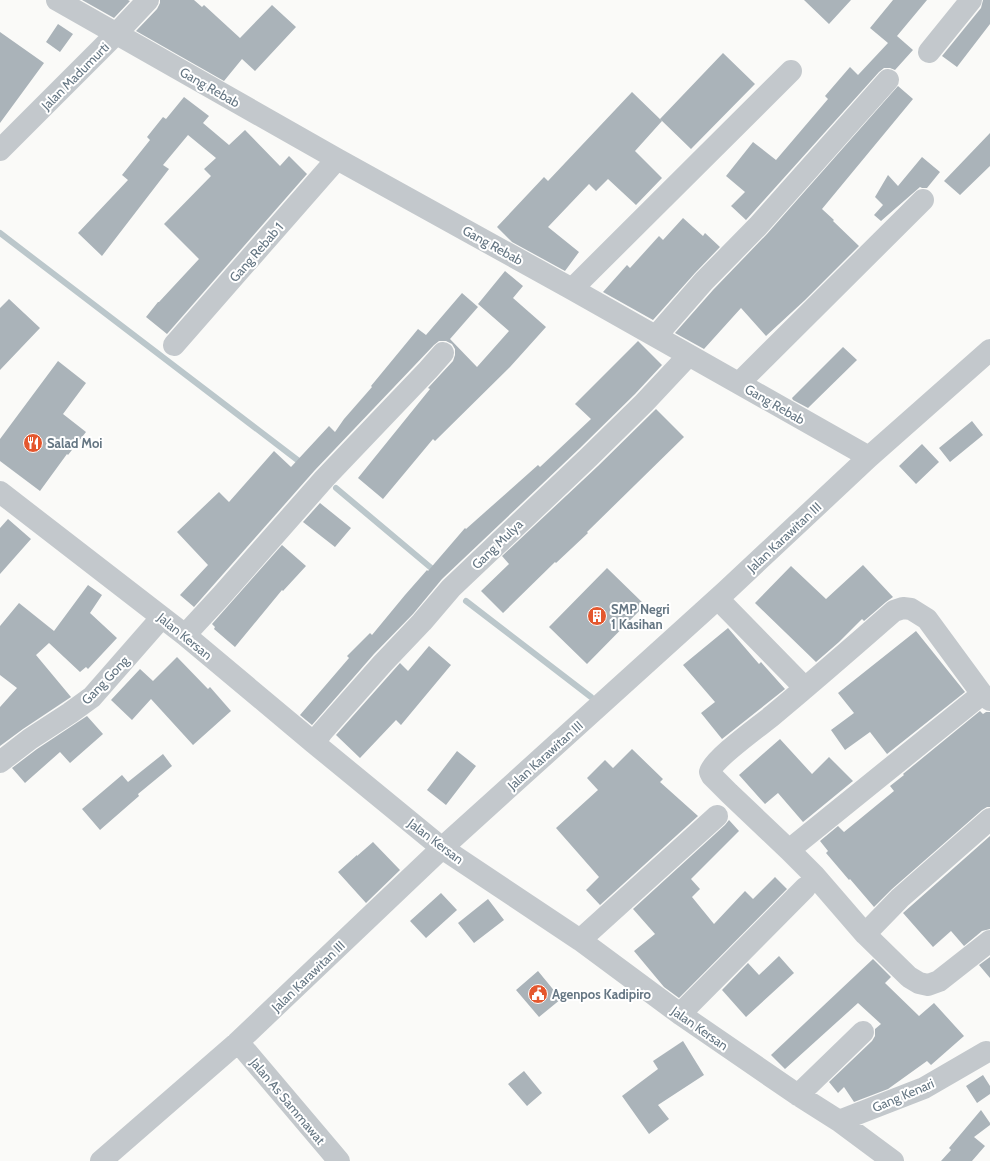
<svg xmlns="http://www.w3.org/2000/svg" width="990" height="1161" font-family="Cabin,sans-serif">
  <rect width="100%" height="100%" fill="#fafaf8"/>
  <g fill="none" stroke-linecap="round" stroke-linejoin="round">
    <!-- stream -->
    <path stroke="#bbc7cb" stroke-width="6" d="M0,233L304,465
      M336,488L436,572
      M466,601L591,697"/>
  </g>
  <!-- building -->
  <path fill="#aab3b9" d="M82,0H128L130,1L114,18Z
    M160,0H194L202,7L204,5L240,38L272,5L296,27L255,71L242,59L224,81L136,31L157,9L160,3Z
    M804,0H851L829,24Z
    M893,0H927L897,36L913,50L895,70L890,68H884L879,72L746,220L731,206L745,192L726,176L753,142L776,160L828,99L825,96L850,67L858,75L888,43L870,28Z
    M983,0H990V24L957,67L942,56L981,8Z
    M58,24L73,34L60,52L46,42Z
    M0,32L44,63L0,123Z
    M723,53L755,84L691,149L660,119Z
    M898,86L913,99L822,209L834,220L833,221L859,246L805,300L766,336L741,308L704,349L675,333L713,290L767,234Z
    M632,92L662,121L635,151L662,178L636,205L608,179L596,191L589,184L548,227L579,252L565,271L512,242L497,227L544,177L548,181Z
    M184,97L209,116L203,123L229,145L245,130L280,166L289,156L307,174L167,334L146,317L158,302H159L199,259L164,224L211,176L204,169L216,158L188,135L163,165L169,169L102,256L78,233L128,180L122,175L150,140L147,137L163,117L166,119Z
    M990,133V166L960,195L944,181Z
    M922,157L940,172L927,188H922L920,187L881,221L874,215L883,205L875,197L888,175L898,186Z
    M683,218L703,236L705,233L720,247L695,273L653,320L603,292L627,265L630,268L659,236L663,240Z
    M505,271L523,286L513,298L546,327L510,367L435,441L433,439L383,499L358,478L430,389L428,388L453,361L455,355V349L452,344L446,341H439L434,345L315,470L194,607L180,595L208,565L177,532L219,492L229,502L274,451L291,467L329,426L335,432L344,419L372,387L371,386L418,329L426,335L462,293L478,307L450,339L477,367L509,331L478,304Z
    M9,299L40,328L0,370V308Z
    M638,341L662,365L635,394L580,448L442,579L413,614L374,654L312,725L300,715L349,658L347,656L370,633L372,635L405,595L427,570L428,571L465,528L466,529L538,465L540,467L591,419L575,404Z
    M843,347L857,360L808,408L793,400L792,398Z
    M58,361L86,383L63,414L86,432L68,455L67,454L40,491L0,461V439Z
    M656,409L684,437L587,532L588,533L556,563L555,562L503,613L481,591L509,564L502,556L598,466Z
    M972,421L983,435L950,462L939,448Z
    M922,444L939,462L916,484L899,466Z
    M320,503L351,528L335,547L303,522Z
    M8,519L31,539L0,574V528Z
    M282,545L306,566L283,591L282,590L235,647L214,629L215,627L212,624Z
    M863,565L893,597L886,602L864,621L862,619L839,642L816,662L755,603L791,566L826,599Z
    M607,568L645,605L587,664L549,627Z
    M88,585L102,595L90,613L117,638L88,669L86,667L80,672L49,643L36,655L71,697L23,729L0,746V707L17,688L0,675V626L19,603L54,631Z
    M728,628L759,664L761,662L785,689L722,739L701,713L715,702L683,665Z
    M916,631L965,692L887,754L870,732L845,750L831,730L854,713L838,693Z
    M429,646L451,665L401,725L396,720L360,758L336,735L400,663L408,671Z
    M177,657L208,689L210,687L231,711L193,745L151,699L132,720L111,700L140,669L153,681Z
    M980,711L983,714L986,712H990V807H987L982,810L892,889L874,907L850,879L849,880L826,853L828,851L820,841L838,826L844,832L894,791L890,786L904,775L903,774Z
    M87,716L103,734L70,763L60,752L25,783L12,768L37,749Z
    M780,739L812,774L829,757L853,781L803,822L778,793L765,804L739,775Z
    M632,749L663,779L660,782L698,816L600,905L586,890L599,877L556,828L598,790L587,778L605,760L613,768Z
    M457,751L476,766L446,805L427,790Z
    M163,754L172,766L138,794L139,796L100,830L82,809L122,775L128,782Z
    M729,820L739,831L691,879L700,889L692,897L714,924L745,891L753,899L775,877L787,889L679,998L664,987L634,951L655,934L633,909L725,825Z
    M990,836V929L982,931L964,946L951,931L933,947L903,913Z
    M373,842L400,870L366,903L338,872L357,855V856Z
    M441,893L457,910L426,938L410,921Z
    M488,899L504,920L474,943L458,923Z
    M779,956L794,973L746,1017L722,990L748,963L759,975Z
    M990,957V978L979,965Z
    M873,959L891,977L885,983L919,1016L934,1003L964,1036L931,1065L927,1061L888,1089L854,1102L844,1087L838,1093L829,1082L872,1041L875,1036V1029L881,1024L858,1003L785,1069L771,1055Z
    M538,971L561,999L539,1017L516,990Z
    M683,1041L704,1075L658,1105L669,1119L649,1134L622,1096L658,1069L653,1061Z
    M524,1071L542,1093L527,1106L508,1084Z
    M983,1075L990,1086V1094L977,1103L966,1086Z
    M981,1110L990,1123V1125L974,1137L985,1146L972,1161H941L951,1150L949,1148Z"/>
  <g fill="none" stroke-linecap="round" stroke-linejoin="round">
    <!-- minor -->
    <path stroke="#c3c8cc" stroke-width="22" d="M57,0L337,159L572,289L869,457
      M929,52L971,0
      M0,150L117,33L148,0
      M572,289L791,71
      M656,336L704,281L758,226L888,80
      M174,345L337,159
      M739,383L923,200
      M0,492L185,635L314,743L442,848L580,940L680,1014L798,1095L839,1121L893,1161
      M718,599L805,688
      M185,635L221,596L324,479L428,370L443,353
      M990,700L982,694L927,619L911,609L903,608L894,611C854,646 814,681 773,715C760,726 713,759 710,772L712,776L729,793L789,850L814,875L865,934L909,977L919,983L928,985L939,981L990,941
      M314,743L322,732L383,663L422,622L451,588L589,457L644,403L689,355
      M0,762L30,739L70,713L92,697L162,617
      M789,850L982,694
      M865,934L900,898L990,819
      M580,940L717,816
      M680,1014L805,888
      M238,1042L339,1161
      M798,1095L863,1032
      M839,1121L924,1088L986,1052
      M101,1161L238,1042L442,848L726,591L869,457L990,350"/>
  </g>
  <!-- icons -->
  <defs>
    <symbol id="restaurant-disc" viewBox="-11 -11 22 22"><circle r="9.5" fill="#e4572e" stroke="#fff"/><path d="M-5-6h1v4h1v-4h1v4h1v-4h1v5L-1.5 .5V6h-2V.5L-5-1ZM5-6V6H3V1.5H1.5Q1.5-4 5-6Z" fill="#fff"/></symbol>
    <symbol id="building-disc" viewBox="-11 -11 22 22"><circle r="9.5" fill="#e4572e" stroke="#fff"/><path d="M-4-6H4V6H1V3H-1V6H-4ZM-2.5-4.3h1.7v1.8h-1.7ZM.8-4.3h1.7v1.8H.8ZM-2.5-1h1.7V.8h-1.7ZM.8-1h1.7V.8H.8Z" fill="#fff"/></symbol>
    <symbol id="civic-disc" viewBox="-11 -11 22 22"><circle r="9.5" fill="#e4572e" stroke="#fff"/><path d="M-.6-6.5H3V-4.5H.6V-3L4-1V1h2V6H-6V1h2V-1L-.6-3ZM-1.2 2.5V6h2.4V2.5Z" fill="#fff"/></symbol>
  </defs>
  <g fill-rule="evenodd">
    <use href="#restaurant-disc" x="22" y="432" width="22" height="22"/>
    <use href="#building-disc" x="586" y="605" width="22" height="22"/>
    <use href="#civic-disc" x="527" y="983" width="22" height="22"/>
  </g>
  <g text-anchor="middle" stroke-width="4" stroke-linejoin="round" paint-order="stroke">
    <!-- street labels -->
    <g font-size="13" fill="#657683" stroke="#fff">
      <text transform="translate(75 76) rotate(-45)" y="5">Jalan Madumurti</text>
      <text transform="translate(210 87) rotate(30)" y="5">Gang Rebab</text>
      <text transform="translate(493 245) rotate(29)" y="5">Gang Rebab</text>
      <text transform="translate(256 252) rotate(-49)" y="5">Gang Rebab 1</text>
      <text transform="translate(775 404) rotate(30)" y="5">Gang Rebab</text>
      <text transform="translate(784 537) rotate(-43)" y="5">Jalan Karawitan III</text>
      <text transform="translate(497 544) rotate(-44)" y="5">Gang Mulya</text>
      <text transform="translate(185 636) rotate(39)" y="5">Jalan Kersan</text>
      <text transform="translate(105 680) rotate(-46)" y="5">Gang Gong</text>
      <text transform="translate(545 755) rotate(-42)" y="5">Jalan Karawitan III</text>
      <text transform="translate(436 841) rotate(37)" y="5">Jalan Kersan</text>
      <text transform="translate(308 976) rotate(-44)" y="5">Jalan Karawitan III</text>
      <text transform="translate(700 1028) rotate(35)" y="5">Jalan Kersan</text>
      <text transform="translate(903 1095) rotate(-23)" y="5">Gang Kenari</text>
      <text transform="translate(288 1101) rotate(50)" y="5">Jalan As Sammawat</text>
    </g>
    <!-- poi labels -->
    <g font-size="13" font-weight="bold" fill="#657683" stroke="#fff" text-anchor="start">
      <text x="47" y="448">Salad Moi</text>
      <text x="611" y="614">SMP Negri<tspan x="611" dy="15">1 Kasihan</tspan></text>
      <text x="552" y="999">Agenpos Kadipiro</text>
    </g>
  </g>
</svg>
